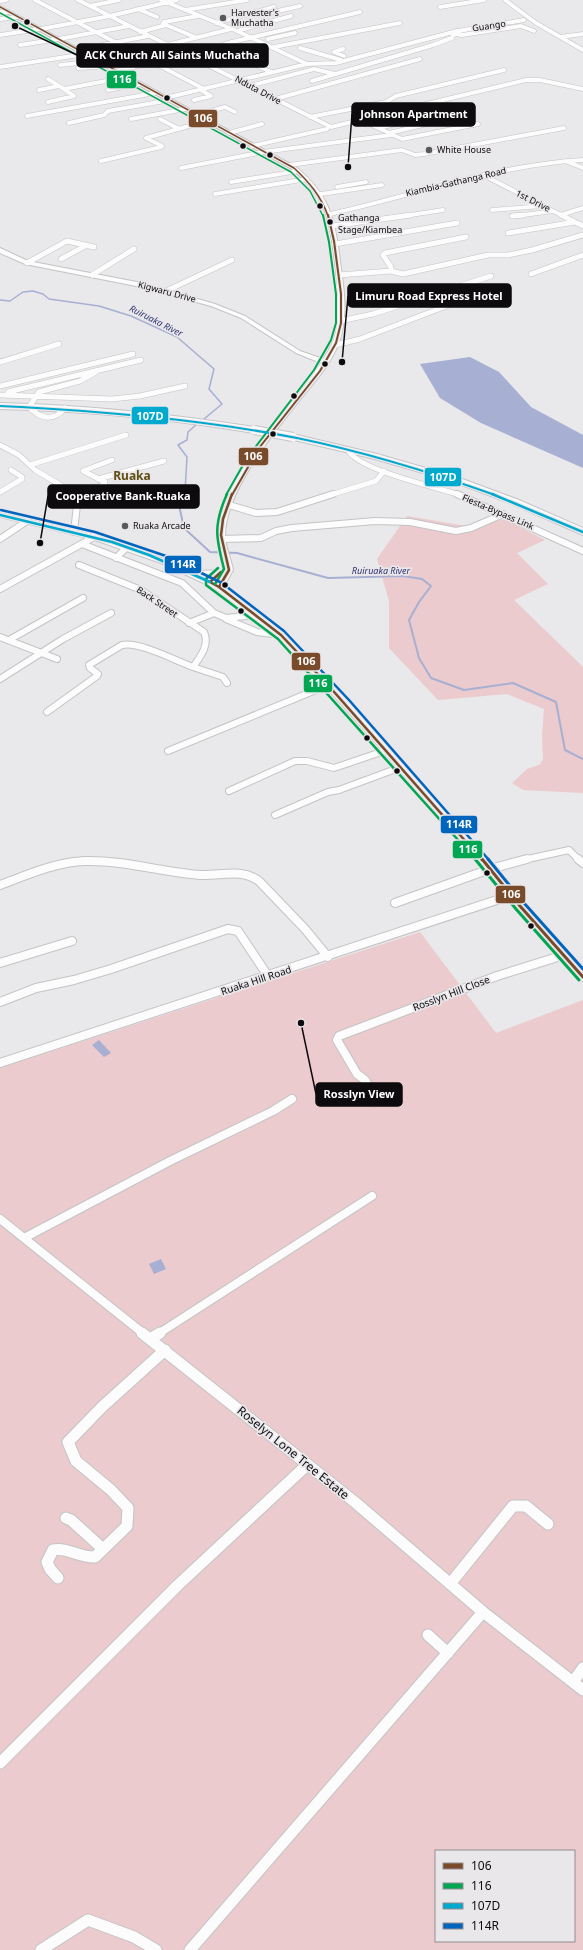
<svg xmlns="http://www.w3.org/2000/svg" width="583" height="1950" font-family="'Noto Sans',sans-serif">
  <rect width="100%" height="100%" fill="#e9e8ea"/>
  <!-- green -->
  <path fill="#ebcbcd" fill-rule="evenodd" d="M407,516L472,527L504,519L545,540L517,553L548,584L514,600L583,667V793L523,790L512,783L527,769L539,765L543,760L542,735L544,709L507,694L438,700L389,648V601L377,559Z
    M420,932L496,1033L583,1000V1950H0V1068ZM436,1851H574V1941H436Z"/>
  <!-- water -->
  <path fill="#a7afd2" d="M470,357L499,372L531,407L583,435V468L481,423L440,398L420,364Z
    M99,1040L111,1053L104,1057L92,1045Z
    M161,1259L166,1269L154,1274L149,1264Z"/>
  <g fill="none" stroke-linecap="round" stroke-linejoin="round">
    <!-- stream-far1 -->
    <path stroke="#a7afd2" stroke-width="1.5" d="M0,300L10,301L23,292L33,291L43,294L49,299L99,306L131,316L177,337L214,369L209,389L222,404L204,419
      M178,495L185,491L187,457L178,445L187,440L188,432L198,423"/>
    <!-- stream -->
    <path stroke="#a7afd2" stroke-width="2" d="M179,494L177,496L184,528L210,552L237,553L328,578L403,576L422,579L431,586L419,602L409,620L419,658L431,678L464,690L513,683L556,702L565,750L583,759"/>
    <defs>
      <path id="street-far4" d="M35,0L204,89
        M78,0L331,127L526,80H540L583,89
        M161,0L237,31L307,64
        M505,0L536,23L583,50
        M0,1L6,0
        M90,6L119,0
        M440,7L484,0
        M138,9L157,17
        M185,10L247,0
        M0,12H8
        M269,13L300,6
        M0,19L17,17
        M524,20L458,31L456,34L462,35L521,26L534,31
        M216,23L274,7
        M166,25L195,37
        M41,29L110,16L177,0
        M237,31L291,16
        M140,32L166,25L163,24L164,22L198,16
        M0,35L40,29
        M560,37L583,34
        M59,39L129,26
        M268,39L295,33
        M20,45L59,39
        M167,45L231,29
        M216,47L271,72
        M274,47L400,23
        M300,48L341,60
        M343,49L334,52L344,56
        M77,50L148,36
        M60,65L98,61
        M0,67L85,54
        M78,68L97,67
        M115,71L189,55L232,42L360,12
        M48,79L64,89L127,77
        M312,81L433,45L452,38L453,35L456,34
        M250,86L314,69L335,74
        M39,90L59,86
        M108,90L140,84
        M165,98L307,64L336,63L457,31
        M275,99L420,59
        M194,100L211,96L201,90
        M48,102L74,96L64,89
        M195,115L225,107L235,112
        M27,116L155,93
        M310,117L386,102L396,96L504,70
        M131,119L185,109
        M160,119L179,129
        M361,120L402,139L478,124
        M69,123L104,115L108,111L170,100
        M379,128L447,112
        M229,133L262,124
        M389,133L461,116
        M252,146L327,129
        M101,161L161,147L162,146L146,138L207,121
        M565,161L583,168
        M289,165L402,150L415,155L424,154L564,128
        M181,168L263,152L391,135
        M483,175L563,216
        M231,182L298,171
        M337,187L366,182
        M215,194L307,179
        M321,194L382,185
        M492,210L542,206
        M330,214C415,195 496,165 583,160
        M561,215L583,208
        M404,216L443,210
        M516,216L553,211"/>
      <path id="street-far3" d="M561,215L583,226
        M512,216L524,215
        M332,226L411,215
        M508,233L575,222
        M335,244L457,223
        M61,259L87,245
        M27,263L67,241L94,247
        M391,271V267L383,255L385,253L466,237
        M531,274L583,255
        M92,275L134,249
        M339,275L391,271L403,274L488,255H508L532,250L583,235
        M166,291L232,260
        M340,321L373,314L491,276
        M335,345L360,339L462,300
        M0,362L59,344
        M0,386L133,354
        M8,392L141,360
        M1,395L112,399L140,396L185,386
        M65,408C54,422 40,419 29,407L39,392L80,381L96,372
        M0,445L19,455L35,470L74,493L75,495
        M348,450C358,470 436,487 460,495
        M30,465L126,435
        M98,479L164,461
        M0,492L22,479V477L11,470
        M74,493L104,485L105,482L83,471L112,460
        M330,495L376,481L384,471"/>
      <path id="street-far2" d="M457,494L583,551
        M229,505L256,513L277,512L333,494
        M74,532L77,505L74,494
        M0,539L27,521
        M221,539L261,538L276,531L292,528L375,521L410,522L456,531L471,528L503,514
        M82,544L182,583L214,613L226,618L255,615
        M116,558L127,547
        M79,565L141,590L204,632C210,645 200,657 193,667L223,677L227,683
        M0,589L94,537
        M226,619L257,632L281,635
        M189,623L214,613
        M0,637L57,659
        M9,640L83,598
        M0,679L63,639L111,613
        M47,712L97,676L98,674L90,668L89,665L122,645C139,641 176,661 193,667
        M168,751L328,685
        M229,791L295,761H307L334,768L387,750
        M275,815L328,792L339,790L401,767
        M523,860L569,850L579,860"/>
      <path id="street-far1" d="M578,859L583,863
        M0,885C27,875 56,862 85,861C123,860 162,872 200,875C221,876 241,868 259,881L305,929L328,957
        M395,903L490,869L527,859
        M0,963L72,941
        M0,1002L36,988L74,980L111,969L228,929L238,931L268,976
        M0,1063L512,895
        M374,1103V1096L365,1080L357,1074L337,1040L339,1036L497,976L564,955
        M0,1219L144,1334
        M24,1238L170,1161L273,1111L292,1099
        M158,1334L372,1196"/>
      <path id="street" d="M142,1333L356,1503L483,1612L583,1690
        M150,1339L160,1333
        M66,1518L71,1520L103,1549
        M58,1578L50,1569L47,1562L53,1550C68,1547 80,1558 95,1557L127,1526L128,1508L111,1490L76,1461L68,1442L102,1407L165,1350
        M450,1584L513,1506H526L548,1524
        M428,1635L448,1653
        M573,1682L583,1668
        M0,1763L178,1585L307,1465
        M41,1950L88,1920L134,1937L156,1950
        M190,1950L483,1612"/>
      <path id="secondary" d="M0,6L296,167C327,193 334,214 339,253C342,279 348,306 342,332C337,356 319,377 303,396C276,430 226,489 225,535C225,547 231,558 233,570L224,586L284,633L348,701L472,840L524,903L583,970V981L579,980L516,909L464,844L342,705L278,637L216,589L161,563L92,539L0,517V513L97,535L130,545L192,571L225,570C223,558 217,547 217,534C218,518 225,503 232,488C255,442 292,406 321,363L296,353L241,318L211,306L141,287L25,264L0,253V248L28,261L142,283L215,304L245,316L300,351L323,359C329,351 334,341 336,331C341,305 334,228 322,204C315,189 304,179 292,169L0,9ZM222,574L217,583L201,575H222Z"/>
      <path id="primary" d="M0,403C85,405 170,414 254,427L258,430L254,433C170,419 85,411 0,409Z
        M293,434L377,454L457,477L519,500L583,528V535L512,504L451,481L371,458L290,439L289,437Z"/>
    </defs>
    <!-- street-far4 casing -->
    <use href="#street-far4" stroke="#c4c3c5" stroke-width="5"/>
    <!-- street-far3 casing -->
    <use href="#street-far3" stroke="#c4c3c5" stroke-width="6"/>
    <!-- street-far2 casing -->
    <use href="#street-far2" stroke="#c4c3c5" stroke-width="8"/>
    <!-- street-far1 casing -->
    <use href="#street-far1" stroke="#c4c3c5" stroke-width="10"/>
    <!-- street casing -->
    <use href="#street" stroke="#c4c3c5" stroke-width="13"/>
    <!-- secondary casing -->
    <use href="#secondary" stroke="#c4c3c5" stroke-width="2"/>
    <!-- primary casing -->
    <use href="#primary" stroke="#c4c3c5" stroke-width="2"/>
    <!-- street-far4 -->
    <use href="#street-far4" stroke="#fcfcfc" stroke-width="4"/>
    <!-- street-far3 -->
    <use href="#street-far3" stroke="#fcfcfc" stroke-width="5"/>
    <!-- street-far2 -->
    <use href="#street-far2" stroke="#fcfcfc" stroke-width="6"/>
    <!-- street-far1 -->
    <use href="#street-far1" stroke="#fcfcfc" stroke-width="8"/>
    <!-- street -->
    <use href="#street" stroke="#fcfcfc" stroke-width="11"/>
    <!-- secondary -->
    <use href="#secondary" fill="#fcfcfc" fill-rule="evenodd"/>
    <!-- primary -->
    <use href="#primary" fill="#fcfcfc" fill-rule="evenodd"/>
    <defs>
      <path id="primary-bridge" d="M254,430L293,437"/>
    </defs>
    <!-- primary-bridge casing -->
    <use href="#primary-bridge" stroke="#c4c3c5" stroke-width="10" stroke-linecap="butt"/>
    <!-- primary-bridge -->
    <use href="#primary-bridge" stroke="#fcfcfc" stroke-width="8"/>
    <defs>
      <path id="bus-1-far3" d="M0,7L294,168C309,182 321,196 328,216"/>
      <path id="bus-1-far2" d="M232,495L259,448L320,371L336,343L341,323V294L334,241L328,215"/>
      <path id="bus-1-far1" d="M221,572L210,582L219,587L281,635L328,685L482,860
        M219,587L229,570L221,535L223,519L232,494"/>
      <path id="bus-1" d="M482,859L520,906L583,977"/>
      <path id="bus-2-far3" d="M0,13L291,172L310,191L323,216"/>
      <path id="bus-2-far2" d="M226,495L247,458L314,370L331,340L336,323V294L329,242L323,215"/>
      <path id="bus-2-far1" d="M218,568L206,579V585L278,639L476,860
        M215,584L224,569C216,538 213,525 227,494"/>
      <path id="bus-2" d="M475,859L516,909L579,980"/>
      <path id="bus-3-far1" d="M0,406C100,411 199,419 297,438C365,452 430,472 495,495"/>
      <path id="bus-3" d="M492,494L583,532
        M0,515L112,542L149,555L210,582"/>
      <path id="bus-4-far1" d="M1,510L95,532L166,556L222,583L284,631L349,700L489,860"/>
      <path id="bus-4" d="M488,859L524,903L583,969"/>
    </defs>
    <!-- bus-1-far3 casing -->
    <use href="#bus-1-far3" stroke="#eae7eb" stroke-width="3"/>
    <!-- bus-1-far2 casing -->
    <use href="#bus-1-far2" stroke="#eae7eb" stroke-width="4"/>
    <!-- bus-1-far1 casing -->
    <use href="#bus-1-far1" stroke="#eae7eb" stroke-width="5"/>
    <!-- bus-1 casing -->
    <use href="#bus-1" stroke="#eae7eb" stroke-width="6"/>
    <!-- bus-2-far3 casing -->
    <use href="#bus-2-far3" stroke="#eae7eb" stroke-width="3"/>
    <!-- bus-2-far2 casing -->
    <use href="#bus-2-far2" stroke="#eae7eb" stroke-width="4"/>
    <!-- bus-2-far1 casing -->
    <use href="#bus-2-far1" stroke="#eae7eb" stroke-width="5"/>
    <!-- bus-2 casing -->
    <use href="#bus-2" stroke="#eae7eb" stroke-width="6"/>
    <!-- bus-3-far1 casing -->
    <use href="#bus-3-far1" stroke="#eae7eb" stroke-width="4"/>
    <!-- bus-3 casing -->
    <use href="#bus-3" stroke="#eae7eb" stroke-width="5"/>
    <!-- bus-4-far1 casing -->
    <use href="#bus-4-far1" stroke="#eae7eb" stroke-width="5"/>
    <!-- bus-4 casing -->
    <use href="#bus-4" stroke="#eae7eb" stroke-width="6"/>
    <!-- bus-1-far3 -->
    <use href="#bus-1-far3" stroke="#7a4b2a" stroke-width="1.5"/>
    <!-- bus-1-far2 -->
    <use href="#bus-1-far2" stroke="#7a4b2a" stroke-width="2"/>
    <!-- bus-1-far1 -->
    <use href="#bus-1-far1" stroke="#7a4b2a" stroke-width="2.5"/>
    <!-- bus-1 -->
    <use href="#bus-1" stroke="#7a4b2a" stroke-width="3"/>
    <!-- bus-2-far3 -->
    <use href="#bus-2-far3" stroke="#00a651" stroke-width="1.5"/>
    <!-- bus-2-far2 -->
    <use href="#bus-2-far2" stroke="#00a651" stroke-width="2"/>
    <!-- bus-2-far1 -->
    <use href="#bus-2-far1" stroke="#00a651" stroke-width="2.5"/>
    <!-- bus-2 -->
    <use href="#bus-2" stroke="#00a651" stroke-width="3"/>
    <!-- bus-3-far1 -->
    <use href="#bus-3-far1" stroke="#00a9ce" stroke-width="2"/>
    <!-- bus-3 -->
    <use href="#bus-3" stroke="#00a9ce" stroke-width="2.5"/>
    <!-- bus-4-far1 -->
    <use href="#bus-4-far1" stroke="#0065bd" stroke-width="2.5"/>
    <!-- bus-4 -->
    <use href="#bus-4" stroke="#0065bd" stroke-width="3"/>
  </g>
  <!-- markers -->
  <g fill="#5a585a" stroke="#eae7eb" stroke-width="1.5">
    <circle cx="223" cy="18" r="4"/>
    <circle cx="429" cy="150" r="4"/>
    <circle cx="125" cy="526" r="4"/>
  </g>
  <g fill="#0d0b0d" stroke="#eae7eb" stroke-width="1.5">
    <circle cx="27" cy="22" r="3.5"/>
    <circle cx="167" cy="98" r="3.5"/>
    <circle cx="243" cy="146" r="3.5"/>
    <circle cx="270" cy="155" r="3.5"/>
    <circle cx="320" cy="206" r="3.5"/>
    <circle cx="330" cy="222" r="3.5"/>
    <circle cx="325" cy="364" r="3.5"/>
    <circle cx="294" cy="396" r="3.5"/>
    <circle cx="273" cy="434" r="3.5"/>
    <circle cx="225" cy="585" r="3.5"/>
    <circle cx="241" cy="611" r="3.5"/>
    <circle cx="367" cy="738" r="3.5"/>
    <circle cx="397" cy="771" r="3.5"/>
    <circle cx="487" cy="873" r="3.5"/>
    <circle cx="531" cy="926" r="3.5"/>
  </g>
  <g text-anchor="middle" stroke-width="3.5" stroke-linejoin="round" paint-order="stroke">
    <!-- far-poi labels -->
    <g font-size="9" fill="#0d0b0d" stroke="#eae7eb" text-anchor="start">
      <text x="231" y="16">Harvester's<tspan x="231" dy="10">Muchatha</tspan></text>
      <text x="437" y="153">White House</text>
      <text x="133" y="529">Ruaka Arcade</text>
    </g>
    <!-- far-street labels -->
    <g font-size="9" fill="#0d0b0d" stroke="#eae7eb">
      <text transform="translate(489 26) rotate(-9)" y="3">Guango</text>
      <text transform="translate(258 90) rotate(28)" y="3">Nduta Drive</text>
      <text transform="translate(456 182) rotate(-13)" y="3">Kiambia-Gathanga Road</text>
      <text transform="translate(533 201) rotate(27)" y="3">1st Drive</text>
      <text transform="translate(167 292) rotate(15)" y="3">Kigwaru Drive</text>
      <text transform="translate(498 512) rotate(23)" y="3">Fiesta-Bypass Link</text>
      <text transform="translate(157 602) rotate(34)" y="3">Back Street</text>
    </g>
    <!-- bus labels -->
    <g font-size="9" fill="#0d0b0d" stroke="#eae7eb" text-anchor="start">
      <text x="338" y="221">Gathanga<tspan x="338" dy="12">Stage/Kiambea</tspan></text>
    </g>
    <!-- far-water labels -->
    <g font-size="9" font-style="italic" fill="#2b336f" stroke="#eae7eb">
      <text transform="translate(156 321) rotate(27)" y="3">Ruiruaka River</text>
      <text x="381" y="574">Ruiruaka River</text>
    </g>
    <!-- street labels -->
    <g font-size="10" fill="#0d0b0d" stroke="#eae7eb">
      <text transform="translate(256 980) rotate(-18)" y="4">Ruaka Hill Road</text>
      <text transform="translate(451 993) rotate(-21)" y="4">Rosslyn Hill Close</text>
    </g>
    <!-- far-district labels -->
    <g font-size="12" font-weight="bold" fill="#605013" stroke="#eae7eb">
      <text x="132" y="480">Ruaka</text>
    </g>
    <!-- near-street labels -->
    <g font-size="12" fill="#0d0b0d" stroke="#eae7eb">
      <text transform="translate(293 1453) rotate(39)" y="4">Roselyn Lone Tree Estate</text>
    </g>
  </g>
  <!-- callouts -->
  <path fill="none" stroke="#0d0b0d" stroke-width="1.5" d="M15 26L77 55M348 167L352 114M342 362L348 296M40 543L48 496M301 1023L316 1094"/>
  <g fill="#0d0b0d" stroke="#eae7eb" stroke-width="1.5">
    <circle cx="15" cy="26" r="4"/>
    <circle cx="348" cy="167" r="4"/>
    <circle cx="342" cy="362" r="4"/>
    <circle cx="40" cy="543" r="4"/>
    <circle cx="301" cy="1023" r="4"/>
  </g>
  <g fill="#0d0b0d" stroke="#0d0b0d" stroke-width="1.5">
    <rect x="77" y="44" width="191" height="23" rx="4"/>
    <rect x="352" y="103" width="123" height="23" rx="4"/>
    <rect x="348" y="284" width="163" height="23" rx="4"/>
    <rect x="48" y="485" width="151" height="23" rx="4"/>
    <rect x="316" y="1083" width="86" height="23" rx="4"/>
  </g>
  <g font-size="11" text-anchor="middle" font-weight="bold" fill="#fff">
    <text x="172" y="59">ACK Church All Saints Muchatha</text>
    <text x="414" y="118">Johnson Apartment</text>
    <text x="429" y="300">Limuru Road Express Hotel</text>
    <text x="123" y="500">Cooperative Bank-Ruaka</text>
    <text x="359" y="1098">Rosslyn View</text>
  </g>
  <g stroke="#eae7eb" stroke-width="1.5">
    <rect x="106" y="70" width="31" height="19" rx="4" fill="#00a651"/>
    <rect x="188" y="109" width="30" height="19" rx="4" fill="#7a4b2a"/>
    <rect x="131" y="406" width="38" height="19" rx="4" fill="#00a9ce"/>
    <rect x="238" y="447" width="31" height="19" rx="4" fill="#7a4b2a"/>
    <rect x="424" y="467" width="38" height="20" rx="4" fill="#00a9ce"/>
    <rect x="164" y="555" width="38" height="19" rx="4" fill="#0065bd"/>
    <rect x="291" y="652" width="30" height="19" rx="4" fill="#7a4b2a"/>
    <rect x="303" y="674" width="30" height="19" rx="4" fill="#00a651"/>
    <rect x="440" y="815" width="38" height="19" rx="4" fill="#0065bd"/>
    <rect x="452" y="840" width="31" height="19" rx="4" fill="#00a651"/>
    <rect x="495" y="885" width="31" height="19" rx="4" fill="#7a4b2a"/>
  </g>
  <g font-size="11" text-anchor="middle" font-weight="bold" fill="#fff">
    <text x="122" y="83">116</text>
    <text x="203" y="122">106</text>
    <text x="150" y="420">107D</text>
    <text x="253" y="460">106</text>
    <text x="443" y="481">107D</text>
    <text x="183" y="568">114R</text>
    <text x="306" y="665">106</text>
    <text x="318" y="687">116</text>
    <text x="459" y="828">114R</text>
    <text x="468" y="853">116</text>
    <text x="511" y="898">106</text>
  </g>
  <!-- legend -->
  <rect x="435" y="1850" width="140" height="92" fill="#eae7eb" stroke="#928f92"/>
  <rect x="443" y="1863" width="20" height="6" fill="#7a4b2a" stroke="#928f92"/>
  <text x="471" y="1870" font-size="12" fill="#0d0b0d">106</text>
  <rect x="443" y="1883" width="20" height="6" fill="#00a651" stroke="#928f92"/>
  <text x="471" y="1890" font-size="12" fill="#0d0b0d">116</text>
  <rect x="443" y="1903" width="20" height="6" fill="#00a9ce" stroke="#928f92"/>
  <text x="471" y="1910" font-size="12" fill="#0d0b0d">107D</text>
  <rect x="443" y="1923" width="20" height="6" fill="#0065bd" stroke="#928f92"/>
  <text x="471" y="1930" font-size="12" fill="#0d0b0d">114R</text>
</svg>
